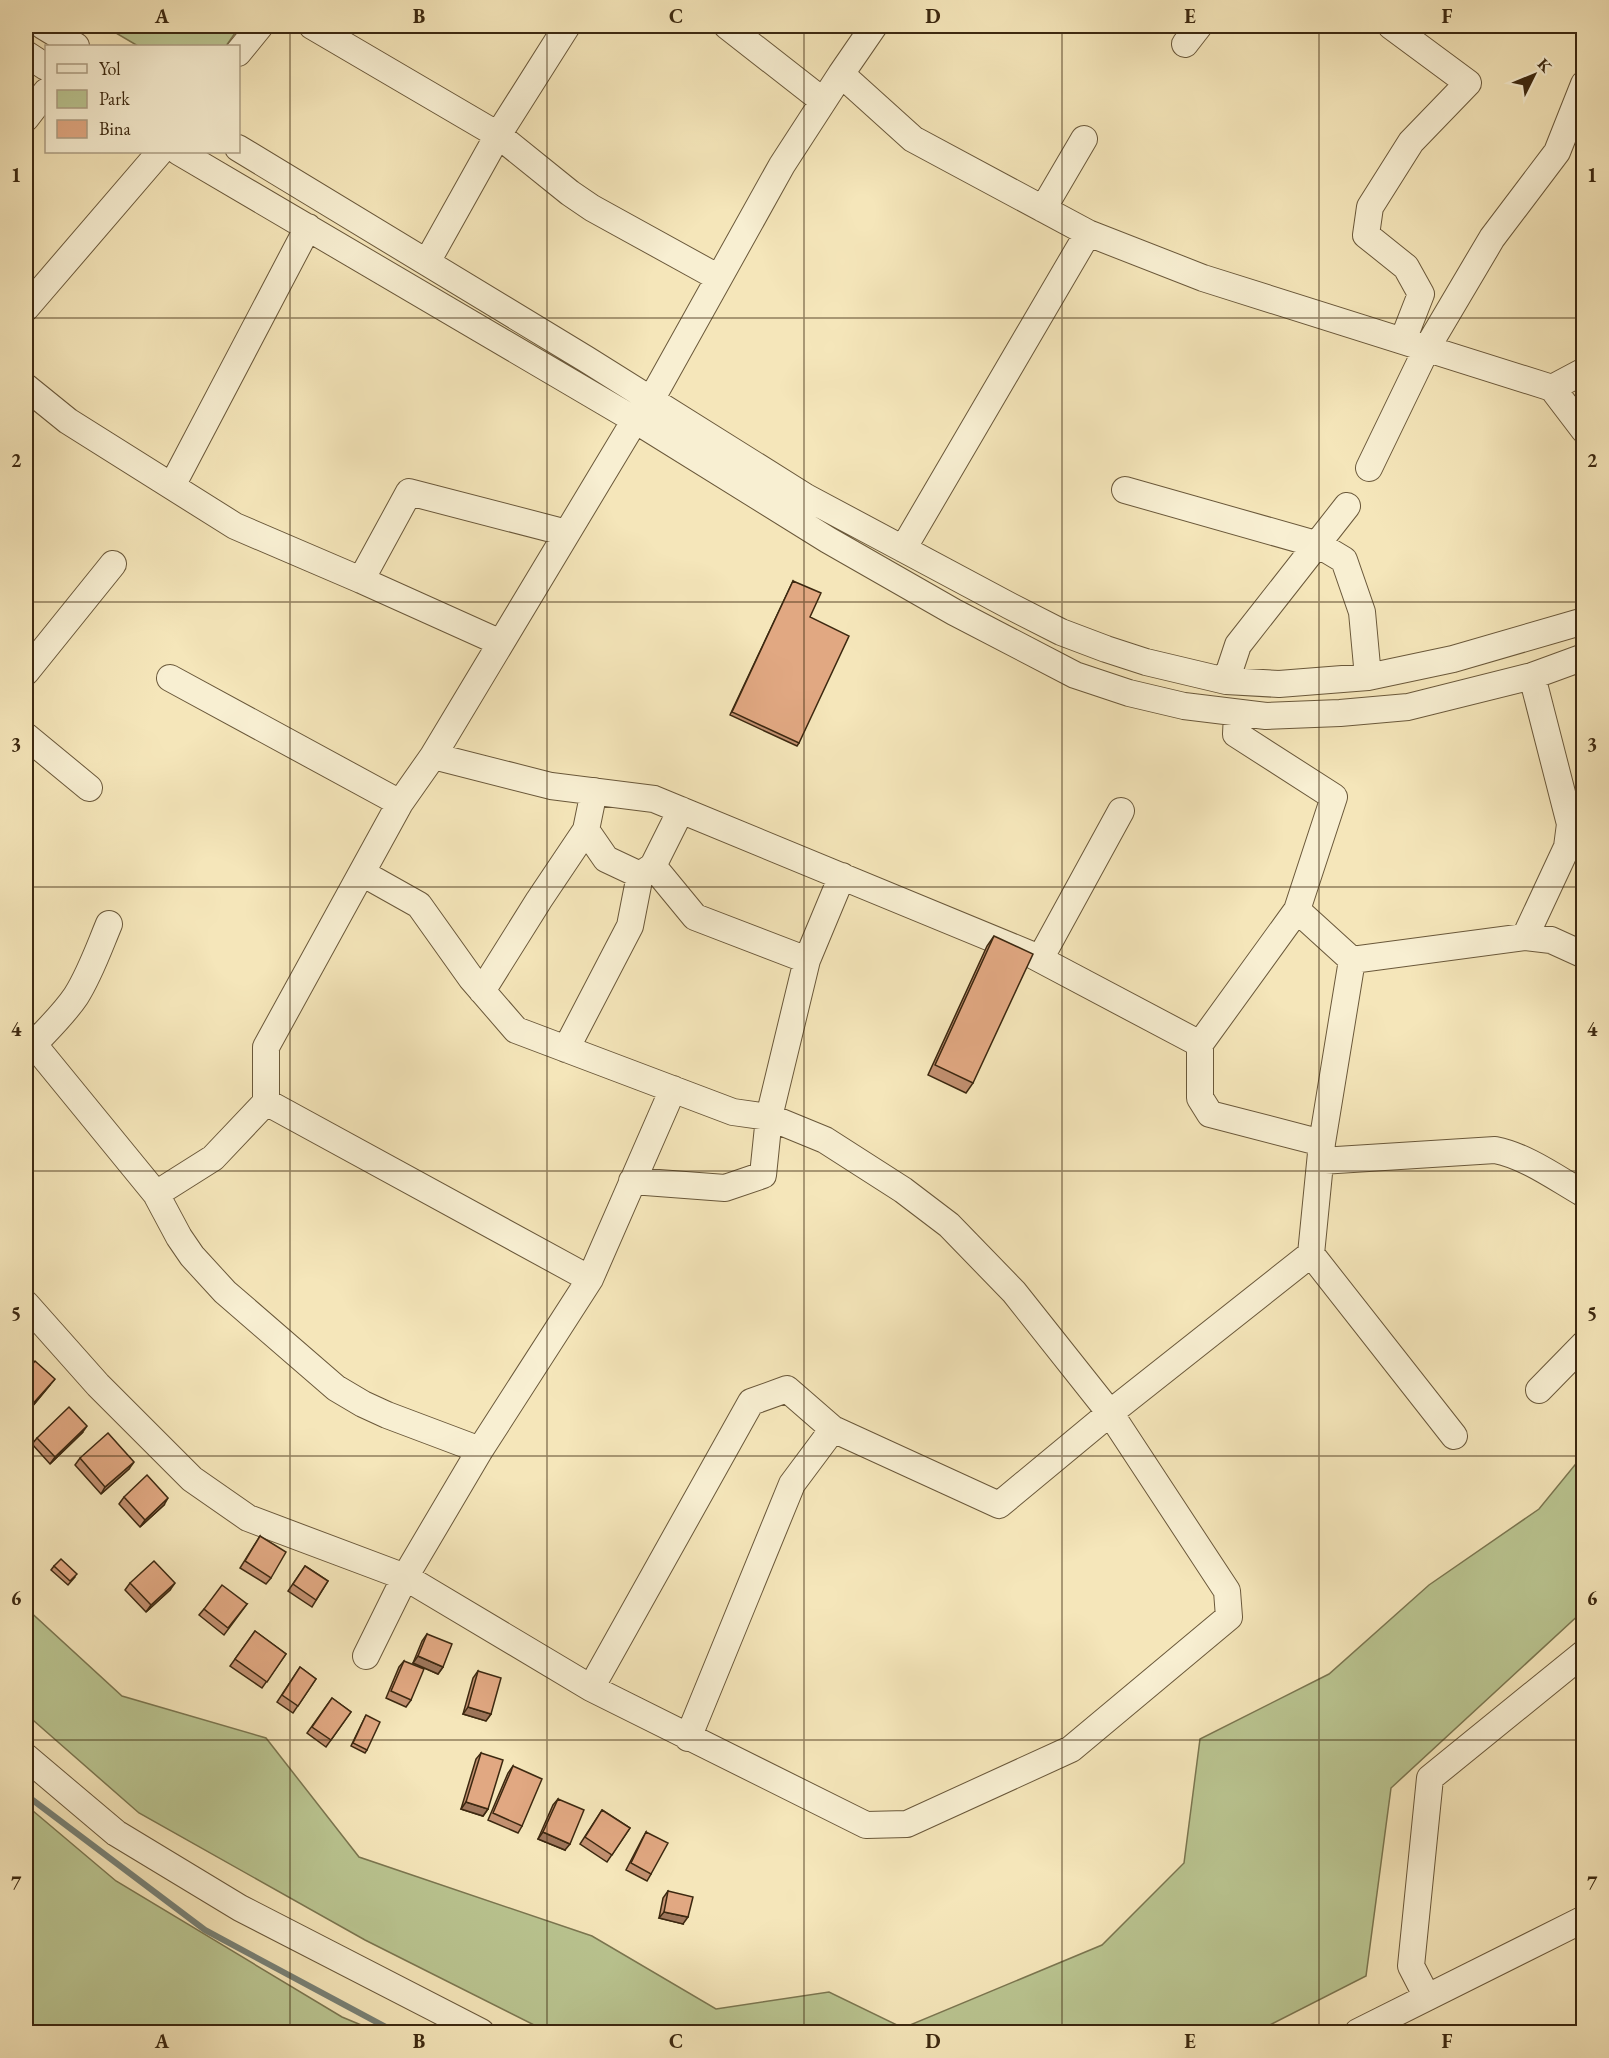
<svg xmlns="http://www.w3.org/2000/svg" width="1609" height="2058" font-family="'EB Garamond',serif">
  <rect width="100%" height="100%" fill="#f5e6ba"/>
  <filter id="stains"><feTurbulence type="fractalNoise" baseFrequency=".00333" numOctaves="4"/><feColorMatrix values="0 0 0 0 .2 0 0 0 0 .09 0 0 0 0 .02 0 0 0 .5 -.17"/></filter>
  <radialGradient id="worn" r=".72"><stop offset=".6" stop-color="#630" stop-opacity="0"/><stop offset="1" stop-color="#630" stop-opacity=".3"/></radialGradient>
  <!-- green -->
  <path fill="#bac591" stroke="#7b7650" stroke-width="1.5" d="M104,26H240L226,46H138Z
    M1583,1455V1611L1391,1788L1366,1976L1256,2032H548L365,1940L139,1813L26,1714V1608L122,1696L266,1738L359,1857L592,1936L716,2009L829,1992L903,2028L1102,1945L1184,1863L1200,1739L1329,1674L1429,1585L1539,1509Z
    M26,1805L116,1881L342,2017L378,2032H26Z"/>
  <g fill="none" stroke-linecap="round" stroke-linejoin="round">
    <!-- stream -->
    <path stroke="#788176" stroke-width="6" d="M26,1795L205,1930L395,2032"/>
    <defs>
      <path id="minor" d="M43,26L76,46
        M312,26L498,135L567,26
        M727,26L823,101
        M1391,26L1468,83L1411,142L1370,207L1366,235L1406,267L1421,294L1403,340
        M1185,44L1199,26
        M238,53L260,26
        M26,54L46,67
        M841,74L874,26
        M26,118L46,92
        M238,148L586,359L806,497L1010,606L1061,632L1106,649L1146,662L1226,681L1279,684L1368,677L1453,659L1584,621
        M179,152L635,420L828,540L954,612L1075,675L1129,693L1184,706L1266,716L1340,713L1408,707L1532,676L1584,657
        M1043,209L1084,139
        M427,262L498,135L570,193L592,208L719,278
        M26,308L160,152
        M1584,371L1552,388L1584,430
        M26,387L68,421L235,526L361,580
        M1369,468L1427,348L1492,238L1557,152L1584,84
        M172,486L308,227
        M1125,490L1319,545L1344,560L1362,612L1368,677
        M903,549L1088,233
        M501,643L361,580L409,492L567,533
        M26,672L113,564
        M170,678L400,803
        M1226,681L1238,645L1347,506
        M1237,714L1236,734L1334,797L1297,910L1200,1044V1098L1210,1114L1322,1143
        M26,736L89,788
        M433,756L635,420L651,400L782,165L841,74L913,139L1088,233L1203,278L1552,388
        M594,791L586,830L606,859L640,875L653,866L681,810
        M653,866L695,917L807,960
        M1297,910L1352,960L1322,1143L1311,1254
        M1525,937L1567,847L1570,824L1532,676
        M1040,959L1121,811
        M1352,960L1525,937L1551,940L1584,955
        M482,991L539,900L586,830
        M26,1035L156,1194L179,1237L192,1256L225,1292L336,1388L363,1404L387,1415L480,1450
        M33,1045C48,1029 64,1014 76,996C90,974 99,948 109,924
        M566,1049L630,926L640,875
        M266,1102L590,1279
        M1321,1161L1495,1150C1526,1156 1556,1178 1584,1194
        M632,1181L725,1188L763,1175L769,1117L807,960L842,876
        M156,1194L213,1158L266,1102V1047L400,803L433,756L551,786L654,799L1032,955L1200,1044
        M26,1304L98,1385L192,1479L248,1518L405,1577L591,1688L866,1825L907,1824L1071,1749L1229,1617L1227,1591L1110,1413L1014,1292L949,1225L903,1190L825,1140L769,1117L733,1112L516,1030L471,978L419,905L362,873
        M1539,1390L1584,1344
        M366,1656L405,1577L480,1450L590,1279L673,1089
        M591,1688L751,1402L787,1389L833,1429L999,1505L1110,1413L1311,1254L1454,1436
        M688,1738L792,1484L833,1429
        M26,1757L116,1833L240,1908L481,2032
        M1427,1997L1411,1966L1430,1778L1584,1653
        M1358,2032L1584,1919"/>
    </defs>
    <!-- minor casing -->
    <use href="#minor" stroke="#6a583a" stroke-width="28"/>
    <!-- minor -->
    <use href="#minor" stroke="#f8efd2" stroke-width="26"/>
  </g>
  <!-- wall -->
  <path fill="#c29070" stroke="#3c2810" stroke-width="1.5" d="M793,581L810,617L799,743L797,746L730,715Z
    M994,936L973,1083L966,1093L928,1075L987,946Z
    M26,1372L50,1385L26,1414Z
    M82,1433L50,1464L32,1444L37,1438Z
    M80,1458L129,1469L101,1494L75,1465Z
    M124,1497L164,1505L140,1527L119,1504Z
    M260,1536L271,1578L266,1584L240,1568Z
    M54,1566L75,1577L68,1585L51,1570Z
    M305,1566L328,1581L312,1607L288,1591Z
    M130,1583L170,1590L146,1612L125,1590Z
    M247,1604L224,1635L199,1615L204,1609Z
    M255,1631L286,1654L262,1688L230,1666Z
    M427,1634L443,1667L438,1674L413,1663L422,1641Z
    M404,1661L411,1700L406,1707L386,1698L399,1667Z
    M300,1667L316,1679L293,1713L277,1702Z
    M478,1671L491,1714L486,1721L463,1714L473,1678Z
    M332,1698L351,1712L326,1747L307,1733Z
    M366,1715L367,1750L365,1753L351,1746Z
    M481,1753L488,1809L483,1816L461,1809L476,1759Z
    M513,1766L522,1826L518,1833L488,1820L508,1773Z
    M558,1799L565,1850L538,1839L553,1805Z
    M602,1810L630,1828L607,1862L580,1844Z
    M646,1832L651,1874L647,1881L626,1870L642,1839Z
    M668,1891L683,1924L659,1918L663,1898Z"/>
  <!-- shaded-wall -->
  <path fill="#9e765b" stroke="#3c2810" stroke-width="1.5" d="M55,1379L50,1385L26,1414L29,1408Z
    M87,1426L82,1433L50,1464L55,1457Z
    M134,1462L129,1469L101,1494L105,1487Z
    M168,1498L164,1505L140,1527L145,1520Z
    M175,1583L170,1590L146,1612L151,1605Z
    M418,1656L443,1667L438,1674L413,1663Z
    M468,1707L491,1714L486,1721L463,1714Z
    M466,1802L488,1809L483,1816L461,1809Z
    M543,1832L570,1844L565,1850L538,1839Z
    M664,1912L688,1917L683,1924L659,1918Z"/>
  <!-- building -->
  <path fill="#e1a882" stroke="#3c2810" stroke-width="1.5" d="M793,581L821,593L810,617L849,636L799,743L732,712Z
    M994,936L1033,954L973,1083L935,1065Z
    M35,1361L55,1379L29,1408L26,1405V1372Z
    M69,1407L87,1426L55,1457L37,1438Z
    M108,1433L134,1462L105,1487L80,1458Z
    M147,1475L168,1498L145,1520L124,1497Z
    M260,1536L286,1552L271,1578L245,1561Z
    M61,1559L77,1574L70,1581L54,1566Z
    M154,1561L175,1583L151,1605L130,1583Z
    M305,1566L328,1581L316,1600L293,1584Z
    M222,1585L247,1604L228,1628L204,1609Z
    M255,1631L286,1654L267,1682L235,1659Z
    M427,1634L452,1644L443,1667L418,1656Z
    M404,1661L424,1669L411,1700L391,1691Z
    M300,1667L316,1679L298,1706L282,1695Z
    M478,1671L501,1678L491,1714L468,1707Z
    M332,1698L351,1712L331,1740L312,1727Z
    M366,1715L380,1722L367,1750L353,1743Z
    M481,1753L503,1760L488,1809L466,1802Z
    M513,1766L542,1779L522,1826L493,1813Z
    M558,1799L584,1810L570,1844L543,1832Z
    M602,1810L630,1828L612,1855L585,1837Z
    M646,1832L668,1843L651,1874L631,1863Z
    M668,1891L693,1897L688,1917L664,1912Z"/>
  <!-- grid -->
  <path fill="none" stroke="#3c2810" stroke-width="1.5" stroke-opacity="0.55" d="M290,26V2032M547,26V2032M804,26V2032M1062,26V2032M1319,26V2032M26,318H1584M26,602H1584M26,887H1584M26,1171H1584M26,1456H1584M26,1740H1584"/>
  <!-- margin -->
  <rect width="1609" height="2058" fill="none" stroke="#f5e6ba" stroke-width="66"/>
  <!-- legend -->
  <rect x="45" y="45" width="195" height="108" fill="#f8efd2" stroke="#ad9f84" stroke-width="1.5"/>
  <rect x="57" y="64" width="30" height="9" fill="#f8efd2" stroke="#ad9f84" stroke-width="1.5"/>
  <text x="99" y="75" font-size="18" fill="#3c2810">Yol</text>
  <rect x="57" y="90" width="30" height="18" fill="#bac591" stroke="#ad9f84" stroke-width="1.5"/>
  <text x="99" y="105" font-size="18" fill="#3c2810">Park</text>
  <rect x="57" y="120" width="30" height="18" fill="#e1a882" stroke="#ad9f84" stroke-width="1.5"/>
  <text x="99" y="135" font-size="18" fill="#3c2810">Bina</text>
  <!-- north arrow -->
  <g transform="translate(1534 75) rotate(47)" stroke="#f8efd2" stroke-width="4.5" paint-order="stroke">
  <path d="M0-4.5L10 22L0 15L-10 22Z" fill="#3c2810"/>
  <text y="-9" font-size="16" font-weight="bold" text-anchor="middle" fill="#3c2810">K</text>
  </g>
  <rect x="33" y="33" width="1543" height="1992" fill="none" stroke="#3c2810" stroke-width="2"/>
  <g font-size="20" text-anchor="middle" font-weight="bold" fill="#3c2810">
    <text x="162" y="23">A</text>
    <text x="419" y="23">B</text>
    <text x="676" y="23">C</text>
    <text x="933" y="23">D</text>
    <text x="1190" y="23">E</text>
    <text x="1447" y="23">F</text>
    <text x="16" y="182">1</text>
    <text x="1592" y="182">1</text>
    <text x="16" y="467">2</text>
    <text x="1592" y="467">2</text>
    <text x="16" y="751">3</text>
    <text x="1592" y="751">3</text>
    <text x="16" y="1036">4</text>
    <text x="1592" y="1036">4</text>
    <text x="16" y="1320">5</text>
    <text x="1592" y="1320">5</text>
    <text x="16" y="1605">6</text>
    <text x="1592" y="1605">6</text>
    <text x="16" y="1890">7</text>
    <text x="1592" y="1890">7</text>
    <text x="162" y="2048">A</text>
    <text x="419" y="2048">B</text>
    <text x="676" y="2048">C</text>
    <text x="933" y="2048">D</text>
    <text x="1190" y="2048">E</text>
    <text x="1447" y="2048">F</text>
  </g>
  <rect width="100%" height="100%" filter="url(#stains)"/>
  <rect width="100%" height="100%" fill="url(#worn)"/>
</svg>
